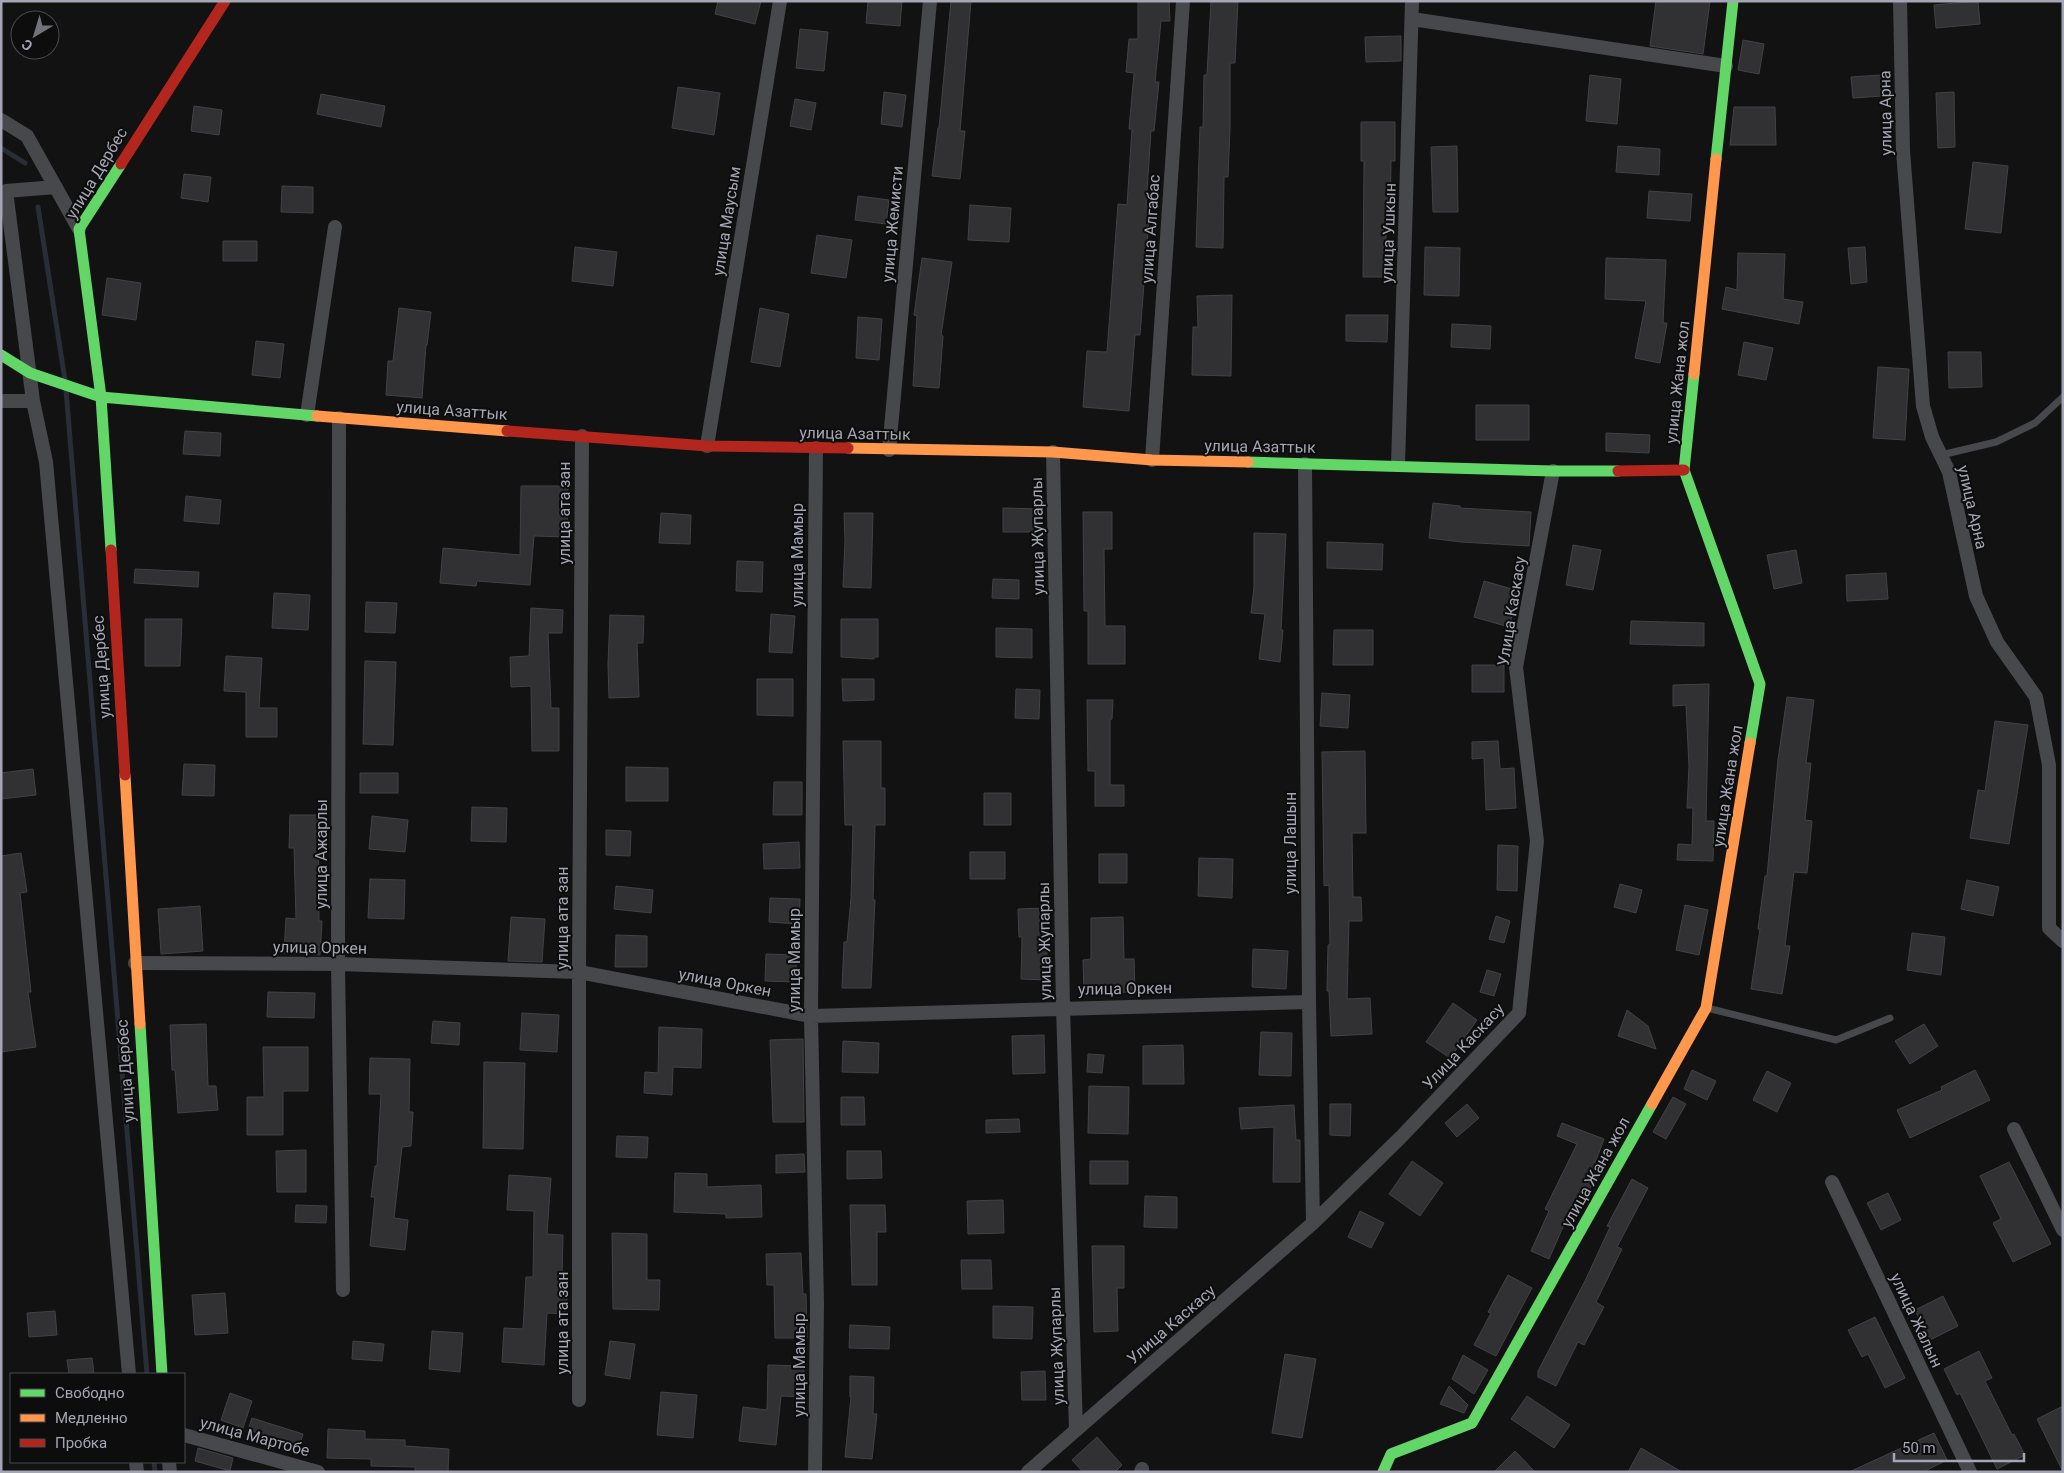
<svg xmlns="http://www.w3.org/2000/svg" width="2064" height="1473" font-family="Roboto,sans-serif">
  <rect width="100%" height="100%" fill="#121213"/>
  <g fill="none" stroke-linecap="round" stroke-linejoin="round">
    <!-- stream -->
    <path stroke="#292d35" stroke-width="5" d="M1,148L25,163
      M38,207L65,380
      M66,390L147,1374
      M154,1462L155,1472"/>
  </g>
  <!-- building -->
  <path fill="#313133" stroke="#424246" d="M718,1H761L755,24L715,14Z
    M868,1H902L900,26L866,23Z
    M951,1H971L960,131H965L960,179L932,176L938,128H939Z
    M1138,1H1169L1170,21H1161L1155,82H1159L1154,131H1151L1146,206H1150L1140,335H1135L1129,411L1083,407L1087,351L1107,352L1118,204L1127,205L1132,129H1129L1134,73L1126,72L1129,39H1138Z
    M1211,1H1238L1235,63H1230V128L1228,177H1224L1223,248L1196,247L1200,127H1203L1204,75H1207Z
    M1656,1H1710L1703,54L1650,46Z
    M1978,1L1980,24L1936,28L1934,5Z
    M800,29L828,32L824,71L796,68Z
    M1401,36V61L1366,62L1365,37Z
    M1743,40L1764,44L1759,74L1738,70Z
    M1590,75L1621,79L1617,124L1586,121Z
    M1881,75L1883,96L1853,98L1851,77Z
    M678,87L720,93L714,135L672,128Z
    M884,92L906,95L902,127L881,124Z
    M1954,92L1955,147L1938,148L1936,93Z
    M321,94L385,106L381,127L317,114Z
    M795,99L816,103L811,130L790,126Z
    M194,106L222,110L219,135L191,131Z
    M1734,107H1775L1776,145H1730Z
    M1361,122H1395V161H1391L1390,214H1386V277H1363L1364,161H1361Z
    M1457,146L1458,212H1433L1431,147Z
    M1618,146L1660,149L1659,175L1616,172Z
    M1973,162L2008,166L2001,233L1965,229Z
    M184,174L211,177L208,202L181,198Z
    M282,186L313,187V213L281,212Z
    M1649,191L1692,194L1690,221L1647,218Z
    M858,196L889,200L886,224L855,220Z
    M970,205L1011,208L1009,242L968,240Z
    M817,235L852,240L846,278L811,273Z
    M223,241H257V261H223Z
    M575,247L617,252L613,286L572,281Z
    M1425,247L1460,248L1459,296L1424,295Z
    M1865,247L1867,282L1851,284L1848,248Z
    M1738,253L1785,254L1783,299L1803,302L1799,324L1722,309L1726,287L1737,290Z
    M922,258L952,262L941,335L943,336L939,388L913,386L917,316L914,315Z
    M1606,258L1666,260L1663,323H1667L1660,363L1635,358L1646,301L1605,299Z
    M107,278L141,283L136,320L102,315Z
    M1232,295L1231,376L1192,375L1193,327H1198L1197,296Z
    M399,308L431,312L427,345H426L422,398L386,395L388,361H393Z
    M760,308L789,314L780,367L751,362Z
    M1346,315H1388L1387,342L1346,341Z
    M858,317L882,319L879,360L856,358Z
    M1452,324L1491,326L1490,349L1451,347Z
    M256,341L284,344L280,378L252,375Z
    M1744,342L1773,348L1766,380L1738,375Z
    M1948,352H1981L1982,387L1949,388Z
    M1878,367L1909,369L1905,440L1873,438Z
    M1476,405H1529V440H1476Z
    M185,431L221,433L220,456L183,454Z
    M1606,433L1650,435L1649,453L1606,451Z
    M521,486H568L567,537L534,536L530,585L477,581L476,586L440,583L443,548L520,555Z
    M186,496L221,500L219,524L184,521Z
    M1433,503L1460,506V508L1531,512L1529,546L1461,542L1429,538Z
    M1003,508L1040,509V532H1003Z
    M1083,512H1112V549H1104L1105,626H1125V664H1088V611H1084Z
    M661,513L691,515L690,544L659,543Z
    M844,513H873L871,588L843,587L845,541Z
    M1254,533L1286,534L1281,630H1283L1280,662L1259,659L1265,614L1251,613L1254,587Z
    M1327,542L1383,544L1382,570L1327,568Z
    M1573,545L1601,550L1593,590L1566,585Z
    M1796,550L1802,583L1774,589L1767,555Z
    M737,561L763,562L762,592L736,591Z
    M135,569L199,572L198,587L134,583Z
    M1886,573L1888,599L1847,601L1846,575Z
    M993,579L1019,580V599L992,598Z
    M1484,581L1519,591L1509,627L1474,617Z
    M274,593L310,595L308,630L272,628Z
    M366,602L397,603L395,633L365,632Z
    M531,608L563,610L562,633H548L551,708H559V751H532L531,686L511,687L510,657L529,656Z
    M771,614L795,616L792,653L769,652Z
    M610,615L644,616L643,643H637L639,697L609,698L608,664Z
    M145,619H182L180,666H145Z
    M841,619H878V657H874V659L841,657Z
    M1631,621L1704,623V646L1630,644Z
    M996,628L1032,629V658L996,657Z
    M1334,630H1373V665H1333Z
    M226,656L262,658L259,708H277V737H246V692L224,691Z
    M365,661L396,662L393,745L363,744Z
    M1472,665H1504V692H1472Z
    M757,679H793V716L757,715Z
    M842,679H874V700L843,701Z
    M1709,684L1706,821H1714L1713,861L1677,860L1678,844L1692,845L1693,808H1687L1689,766L1686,705L1673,706V685Z
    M1016,689L1040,690L1039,719L1015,718Z
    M1322,693L1350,695L1348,728L1320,726Z
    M1787,697L1814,700L1806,763H1811L1805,820L1812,821L1807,873L1794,872L1785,946H1790L1782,994L1751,989L1760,929H1758L1765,876H1767L1778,760Z
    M1087,700H1113L1112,719H1110V785H1124V806H1095V771H1088Z
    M1995,721L2028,725L2009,844L1970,838L1978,790L1985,791Z
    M843,741H881V788H885V825H875L873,900H875L871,988H842L844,942H847L851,898L853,825H845Z
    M1498,741L1500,769L1514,768L1516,808L1486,810L1484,758L1472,759V742Z
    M1365,751L1366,833H1352L1353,897H1361L1362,921H1349L1347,999L1370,998L1372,1034L1331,1036L1329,991H1327L1328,945H1330L1329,885L1324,886L1322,752Z
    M184,764L215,765L214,796L182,795Z
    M626,767L668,768V801H626Z
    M33,769L36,795L1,799V773Z
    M360,773H398V793H360Z
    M774,782H802V815H773Z
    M984,793H1011V825H984Z
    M472,807L507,808L506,842L471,841Z
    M290,815H318L319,921H322L320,955L284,953L286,918L296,919L294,848H289Z
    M372,816L408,820L405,852L369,849Z
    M606,830L631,831L630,856L606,855Z
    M799,842L800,868L764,869L763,844Z
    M1498,845L1518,846L1517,891L1497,890Z
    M970,852H1005V879H970Z
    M21,853L27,892L20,893L31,992H28L36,1047L1,1052V856Z
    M1099,854H1127V883H1099Z
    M1199,858L1233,859L1232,898L1198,896Z
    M370,879L405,880L404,919L368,918Z
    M1967,880L1999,887L1993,916L1961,909Z
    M1620,884L1642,890L1636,913L1614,907Z
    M616,886L653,890L651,913L614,909Z
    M770,898L800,899L799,924L769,922Z
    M1685,905L1708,910L1699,955L1676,950Z
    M200,906L203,951L161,954L158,909Z
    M1045,908L1047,952L1046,980L1021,979L1022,937H1019L1018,909Z
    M1496,916L1510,921L1504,943L1489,939Z
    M511,917L545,919L542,962L508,961Z
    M1123,917L1124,959H1134L1135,992L1084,993L1083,960L1091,959V918Z
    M1912,933L1945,937L1941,975L1907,970Z
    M616,935L647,936V967H615Z
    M1253,949L1288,951L1286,989L1252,987Z
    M766,954L797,955L795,982L765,981Z
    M1487,970L1501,974L1494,996L1480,992Z
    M268,992L315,993L314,1018L267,1017Z
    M1453,1003L1477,1020L1450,1058L1426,1042Z
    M1627,1010L1648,1026L1656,1049L1618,1036Z
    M522,1013L559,1015L557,1052L520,1050Z
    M433,1021L460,1023L459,1045L431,1043Z
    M206,1024L208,1086H216L218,1110L178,1113L175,1070H172L170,1025Z
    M1924,1024L1938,1046L1910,1064L1895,1041Z
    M659,1027L702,1029L701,1068L673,1067L672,1095L644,1093L645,1072L658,1073Z
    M1261,1032L1292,1033L1291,1076L1259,1075Z
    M1044,1035L1045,1073L1013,1074L1012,1036Z
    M803,1039L804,1122H773L770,1040Z
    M843,1041L879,1043L878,1073L842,1072Z
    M1183,1045L1184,1084H1143V1046Z
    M263,1047H308V1091H283V1135H247V1097H264Z
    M1088,1054L1104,1055L1102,1073L1087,1072Z
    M370,1058L410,1059L409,1112H413L411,1146L402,1147L394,1218L408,1220L405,1250L370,1246L375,1197H371L375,1166H377L381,1094H369Z
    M484,1062L525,1063L523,1149L483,1148Z
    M1692,1070L1716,1081L1707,1100L1684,1089Z
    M1975,1070L1990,1100L1910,1138L1897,1110L1942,1090L1941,1087Z
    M1767,1071L1791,1083L1777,1112L1753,1100Z
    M1089,1086L1129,1087L1128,1134L1088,1133Z
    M841,1097H864L865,1125H841Z
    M1673,1097L1686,1104L1666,1139L1653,1132Z
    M1330,1104H1351L1350,1136L1330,1135Z
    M1467,1104L1479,1118L1457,1137L1445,1123Z
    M1294,1105L1296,1140H1300V1182H1273L1274,1127L1241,1129L1239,1108Z
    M1019,1119L1020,1132L986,1133V1120Z
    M1562,1123L1604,1139L1595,1163L1602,1167L1571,1222L1566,1220L1549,1259L1531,1251L1549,1211L1545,1209L1577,1144L1557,1136Z
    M617,1136L648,1137L647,1158L616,1157Z
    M306,1150V1192H277L276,1151Z
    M847,1151H881L882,1178L847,1179Z
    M804,1154L805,1172L776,1173V1155Z
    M1090,1161H1128V1184H1090Z
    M1412,1161L1443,1183L1420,1216L1389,1194Z
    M2009,1162L2051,1244L2013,1262L1993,1223L2001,1219L1980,1176Z
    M675,1173L707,1174V1187L761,1185L762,1217L726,1218V1214L674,1212Z
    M509,1175L551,1178L547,1234L563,1235L562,1279L568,1280L566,1314L547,1313L544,1365L502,1362L504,1328L523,1329L526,1277H533L534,1211L507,1210Z
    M1632,1179L1648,1188L1617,1247L1622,1249L1596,1302L1604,1307L1584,1345L1578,1342L1556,1386L1538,1377V1371L1585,1281L1610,1227L1607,1226Z
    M1888,1193L1901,1220L1881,1230L1867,1203Z
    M1145,1196L1177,1197V1228L1144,1227Z
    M1003,1200L1004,1233L968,1234L967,1201Z
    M296,1205L327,1206L326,1223L295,1222Z
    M850,1205H885L886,1232H877V1285H852Z
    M1360,1211L1384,1223L1371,1248L1348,1237Z
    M612,1233L647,1234V1280H660L659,1310L613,1309Z
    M1092,1246H1124V1288H1117L1118,1331L1094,1332Z
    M801,1253L803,1294H806L807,1338H775L774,1285H767L766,1254Z
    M961,1260H991L992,1289H962Z
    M1508,1275L1532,1288L1496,1356L1474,1345L1491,1313L1488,1312Z
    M225,1293L228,1333L195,1335L192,1295Z
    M1943,1296L1958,1326L1930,1340L1915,1310Z
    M993,1306L1033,1307L1032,1339L993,1338Z
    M55,1311L57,1335L29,1337L27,1313Z
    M1875,1317L1905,1378L1885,1388L1868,1354L1862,1357L1848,1330Z
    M850,1325L890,1327L889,1349L849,1348Z
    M432,1331L463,1333L460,1372L429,1369Z
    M353,1341L384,1344L382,1361L352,1359Z
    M610,1341L635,1344L630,1379L605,1375Z
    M1979,1351L1992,1378L1985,1381L2012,1435L2014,1434L2025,1455L1997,1469L1960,1393L1957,1395L1944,1369Z
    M1285,1354L1316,1359L1302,1438L1272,1433Z
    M1463,1355L1488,1370L1474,1394L1452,1379Z
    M92,1358L94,1374H69L67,1360Z
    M768,1365L804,1366L803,1397L781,1396L776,1445L739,1441L743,1407L767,1410Z
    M1045,1371L1046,1400H1022L1021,1372Z
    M850,1376L874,1377L873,1414H877L872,1459L845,1457L851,1397H850Z
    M1449,1386L1468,1405L1464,1413L1440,1404Z
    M661,1392L697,1395L693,1438L657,1435Z
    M230,1393L252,1401L243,1428L221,1420Z
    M1527,1396L1570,1425L1554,1448L1511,1419Z
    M2063,1406V1472L2037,1419Z
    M252,1418L303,1434L299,1447L248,1430Z
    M328,1429L365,1431V1439L405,1440V1446L449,1449L448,1472H415V1467L371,1466V1459L327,1458Z
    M1934,1433L1947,1460L1923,1472H1849Z
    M1097,1437L1122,1465L1115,1472H1083L1072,1460Z
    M198,1448L233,1458L230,1471L195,1461Z
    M1641,1448L1682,1472H1628Z
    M1515,1451L1535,1472H1494Z"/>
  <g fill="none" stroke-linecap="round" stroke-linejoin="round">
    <!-- lane -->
    <path stroke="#47484b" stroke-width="7" d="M1941,455L1996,442L2035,423L2063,397
      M1707,1008L1836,1040L1890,1018"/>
    <!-- street -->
    <path stroke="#47484b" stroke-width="14" d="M1900,1L1903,151L1923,406L1932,437L1949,472L1976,596L1997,642L2036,697L2049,765V928L2063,941
      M1412,19L1726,66
      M1,120L27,136L79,229
      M56,187L6,191L33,401L46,462L129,1374
      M1,401H33
      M307,415L335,227
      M339,418L338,964L343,1290
      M707,446L780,1
      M889,450L930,1
      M1053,452L1063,1007L1076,1430
      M1152,460L1183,1
      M1305,464L1309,1002L1313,1223
      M1398,465L1412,1
      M135,963L338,964L579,972L811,1016L1309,1002
      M2014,1129L2063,1230
      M1832,1182L1970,1472
      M579,1400V972L582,436
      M184,1435L318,1472
      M136,1462L137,1472
      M169,1462L170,1472
      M815,1472L817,1304L811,1016L816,448
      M1028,1472L1313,1223L1401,1137L1519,1013L1537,841L1516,667L1553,471
      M1141,1472L1142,1469"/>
    <!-- fast -->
    <path stroke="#63d668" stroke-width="11" d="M1716,159L1733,1
      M1,355L30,373L101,397L317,416
      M1694,374L1684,470L1760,684L1750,743
      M1248,462L1553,471H1618
      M111,550L101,397L79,229L121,164
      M140,1024L162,1374
      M1383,1472L1391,1454L1472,1423L1652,1104"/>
    <!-- slow -->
    <path stroke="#ff974d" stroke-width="11" d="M1694,374L1716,159
      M317,416L507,431
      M848,448L1053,452L1152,460L1248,462
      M125,775L140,1024
      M1652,1104L1706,1008L1750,743"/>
    <!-- jam -->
    <path stroke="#b3261e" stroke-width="11" d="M121,164L225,1
      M507,431L707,446L848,448
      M1618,471L1684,470
      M111,550L125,775"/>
  </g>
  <g text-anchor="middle" stroke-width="4" stroke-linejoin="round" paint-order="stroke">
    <!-- street labels -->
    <g font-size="16" fill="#a4a6b3" stroke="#0d0d0e">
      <text transform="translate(1885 113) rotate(-91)" y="6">улица Арна</text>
      <text transform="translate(96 173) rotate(-59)" y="6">улица Дербес</text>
      <text transform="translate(726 221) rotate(-81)" y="6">улица Маусым</text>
      <text transform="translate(892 224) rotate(-85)" y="6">улица Жемисти</text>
      <text transform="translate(1150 229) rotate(-86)" y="6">улица Алгабас</text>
      <text transform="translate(1388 233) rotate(-88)" y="6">улица Ушкын</text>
      <text transform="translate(1677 382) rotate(-84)" y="6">улица Жана жол</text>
      <text transform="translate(452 410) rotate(4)" y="6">улица Азаттык</text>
      <text transform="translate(855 433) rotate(1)" y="6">улица Азаттык</text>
      <text transform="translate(1260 446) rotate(1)" y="6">улица Азаттык</text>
      <text transform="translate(1973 507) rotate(77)" y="6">улица Арна</text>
      <text transform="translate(564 513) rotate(-90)" y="6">улица ата зан</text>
      <text transform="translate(1037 536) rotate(-91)" y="6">улица Жупарлы</text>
      <text transform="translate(797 555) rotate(-90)" y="6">улица Мамыр</text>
      <text transform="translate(1511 611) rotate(-81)" y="6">Улица Каскасу</text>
      <text transform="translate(101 667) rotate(-94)" y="6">улица Дербес</text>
      <text transform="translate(1727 786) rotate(-81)" y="6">улица Жана жол</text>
      <text transform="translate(1290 843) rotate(-90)" y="6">улица Лашын</text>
      <text transform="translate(321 854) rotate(-90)" y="6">улица Ажарлы</text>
      <text transform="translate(562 918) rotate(-90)" y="6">улица ата зан</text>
      <text transform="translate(1044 941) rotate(-91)" y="6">улица Жупарлы</text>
      <text transform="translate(320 947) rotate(1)" y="6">улица Оркен</text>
      <text transform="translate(794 960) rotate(-90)" y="6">улица Мамыр</text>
      <text transform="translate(725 982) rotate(11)" y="6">улица Оркен</text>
      <text transform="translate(1125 988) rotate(-1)" y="6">улица Оркен</text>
      <text transform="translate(1463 1046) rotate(-47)" y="6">Улица Каскасу</text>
      <text transform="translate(125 1071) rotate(-94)" y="6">улица Дербес</text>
      <text transform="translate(1595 1172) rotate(-61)" y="6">улица Жана жол</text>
      <text transform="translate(1917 1320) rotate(65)" y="6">улица Жалын</text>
      <text transform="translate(562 1323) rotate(-90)" y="6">улица ата зан</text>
      <text transform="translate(1171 1324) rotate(-41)" y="6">Улица Каскасу</text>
      <text transform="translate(1056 1346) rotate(-92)" y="6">улица Жупарлы</text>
      <text transform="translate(799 1365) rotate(-90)" y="6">улица Мамыр</text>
      <text transform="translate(255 1436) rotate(15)" y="6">улица Мартобе</text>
    </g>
  </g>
  <!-- border -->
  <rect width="2064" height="1473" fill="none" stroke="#a4a6b3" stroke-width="5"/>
  <!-- legend -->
  <rect x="10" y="1373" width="175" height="90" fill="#0d0d0e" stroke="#494a50"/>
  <rect x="20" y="1389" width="25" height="8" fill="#63d668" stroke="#494a50"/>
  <text x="55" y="1398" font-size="15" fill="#a4a6b3">Свободно</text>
  <rect x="20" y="1414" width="25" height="8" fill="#ff974d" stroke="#494a50"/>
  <text x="55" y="1423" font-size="15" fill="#a4a6b3">Медленно</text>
  <rect x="20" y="1439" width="25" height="8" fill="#b3261e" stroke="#494a50"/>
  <text x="55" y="1448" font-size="15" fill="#a4a6b3">Пробка</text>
  <!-- north arrow -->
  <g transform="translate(35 35) rotate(218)"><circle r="24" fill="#0d0d0e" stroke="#494a50"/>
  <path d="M0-4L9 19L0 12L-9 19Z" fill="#71727b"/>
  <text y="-8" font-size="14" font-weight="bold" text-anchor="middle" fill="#a4a6b3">С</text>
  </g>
  <!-- scale -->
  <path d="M1894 1453v8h130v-8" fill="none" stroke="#a4a6b3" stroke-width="2.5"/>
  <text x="1902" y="1453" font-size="15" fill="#a4a6b3" stroke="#0d0d0e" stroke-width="4" paint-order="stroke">50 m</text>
</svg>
